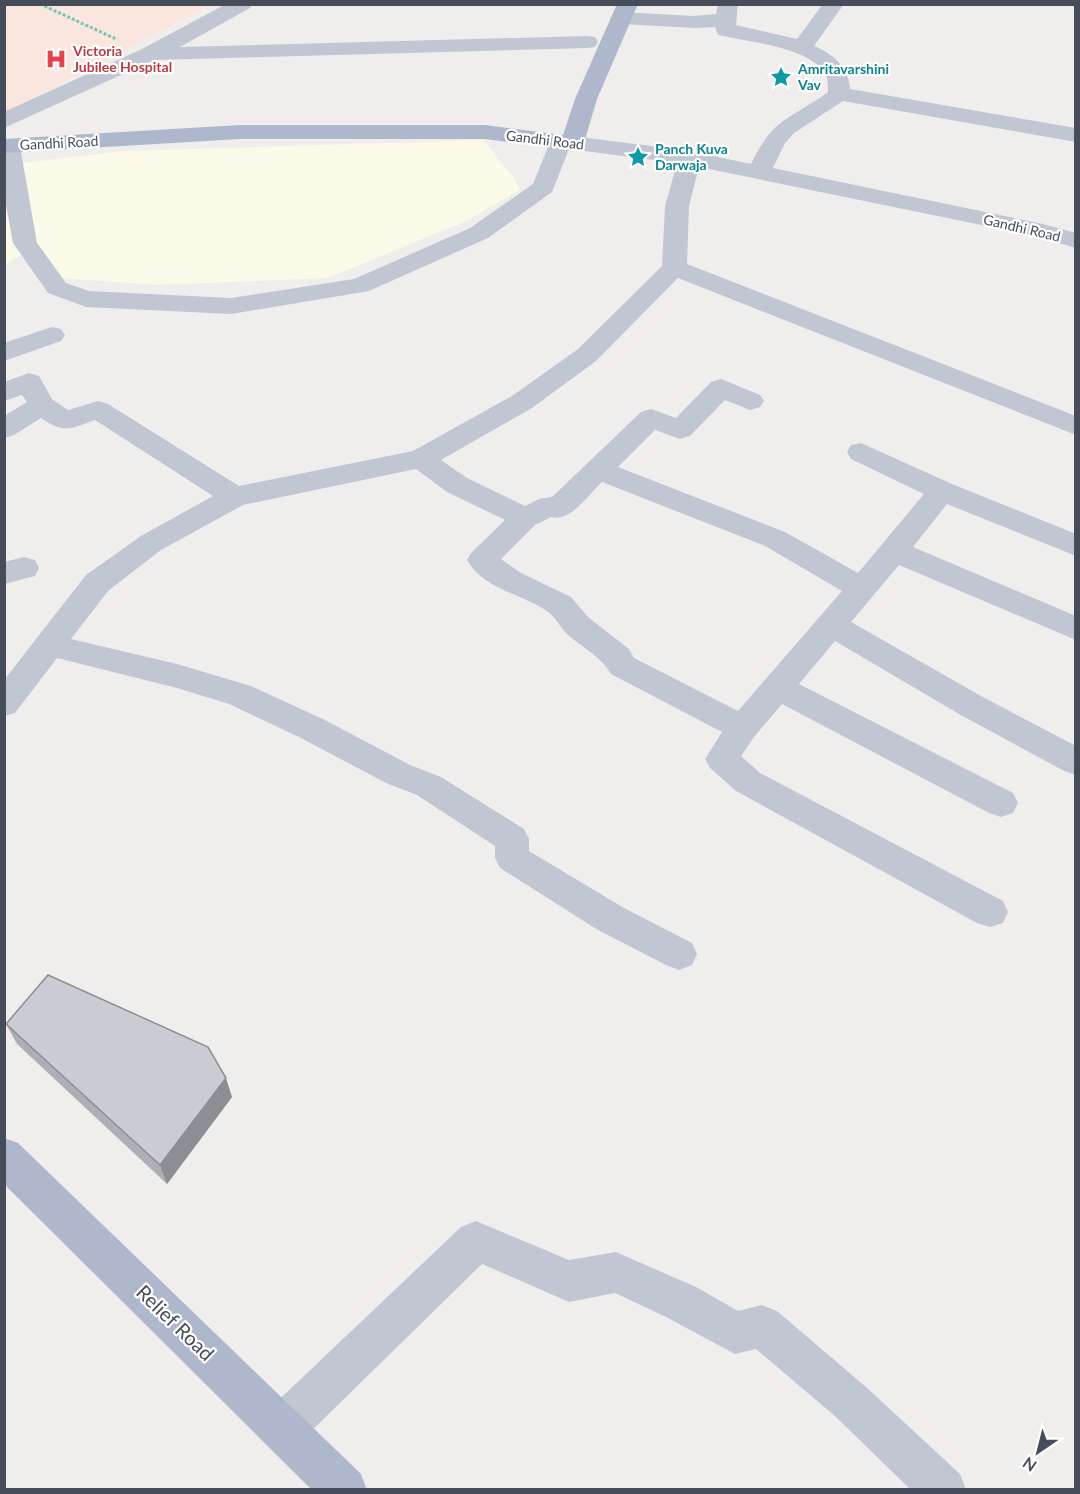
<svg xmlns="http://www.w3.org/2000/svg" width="1080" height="1494" font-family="Lato,sans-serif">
  <rect width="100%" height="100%" fill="#f0eeed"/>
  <!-- commercial -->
  <path fill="#fbf9e7" d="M483,140L514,178L520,190L466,221L328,278L157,285L45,277L36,245L5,265V165L124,151Z"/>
  <!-- medical -->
  <path fill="#fae6de" d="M5,5H211L5,113Z"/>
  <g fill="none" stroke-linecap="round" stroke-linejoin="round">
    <!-- path -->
    <path stroke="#76c9b1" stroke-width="3" stroke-dasharray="3 2" stroke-linecap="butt" d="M40,4L116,39"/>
    <!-- minor -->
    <path fill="#c1c7d2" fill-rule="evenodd" d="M226,4H253L250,8L180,47L587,36L595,37L598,42L595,47L587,48L154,60L4,128V112L142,49Z
      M718,4H738L736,25L797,39L823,4H844L814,46C833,54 849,67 850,89L1076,128V142L843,101L794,133L785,143L773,168L1043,224L1076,233V248L1030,235L699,167L689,206L687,264L1076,416V435L678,278L596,361L532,408L441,460L467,478L525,506L539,499L552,497L641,412L651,409L676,418L711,382L721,379L760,395L764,401L760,407L750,410L725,400L690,436L680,439L655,430L618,467L785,532L858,573L924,494L851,459L847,452L851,445L861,443L952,484L1076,534V556L947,504L913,547L1076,616V640L899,565L851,622L981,696L1076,746V775L1064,771L959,714L835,641L799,684L1013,793L1018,803L1013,813L1001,817L989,813L782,704L754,737L741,756L760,773L1003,901L1008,912L1003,923L990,927L977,923L736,791L710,768L705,759L722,732L611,674C601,656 582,648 567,634C560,627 556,618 548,612C523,594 484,590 467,560L471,553L505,520L447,492L416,469L243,505L161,550L108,591L71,639L177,664L251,686L325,720L410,765L441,777L524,829L529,839V851L624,908L692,943L697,954L692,965L679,970L666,965L598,930L500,868L495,858V846L417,795L386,783L301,738L229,704L177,688L57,658L15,713L4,716V680L86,575L141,536L213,496L95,420C70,429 64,434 41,418L14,435L4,438V416L27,402L22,395L4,401V382L29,373L39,376L52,399L68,410L98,401L108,404L239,486L413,451L512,396L578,349L662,266L665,206L677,163L569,149L552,192L488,238L369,291L231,314L86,307L48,293L13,243L4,194V140L16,141L20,146L37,243L66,283L89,291L231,298L354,279L470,228L533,184L552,137L572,136L690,151L751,164C774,116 790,120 828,92C828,86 828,78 825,73C807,46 747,42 718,35L715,27L694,28L622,24L615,22L611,18L615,14L622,12L694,16L716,14ZM602,482L765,546L842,591L738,711L634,658L629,649L588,617L571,597L521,573L501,559L535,525L551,517C570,523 589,494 602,482Z
      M52,327L61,329L65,335L61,341L4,361V343Z
      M24,557L35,560L39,568L35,576L4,584V562Z
      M476,1221L569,1260L616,1252L696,1287L738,1311L762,1305L777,1311L866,1387L960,1474L966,1490H911L836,1417L756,1349L735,1354L666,1317L615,1293L569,1302L482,1264L298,1444L282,1450L266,1444L260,1428L266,1412L461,1227Z"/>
    <!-- major -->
    <path fill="#aeb7cc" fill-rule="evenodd" d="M617,4H638L597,99L584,143L580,148L572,150L485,139H240L4,153V139L240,125H485L563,135L575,99Z
      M4,1138L18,1143L361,1474L367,1490H312L4,1184Z"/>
  </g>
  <!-- wall -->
  <path fill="#aeafb5" d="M6,1024L232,1097L167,1184L17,1044Z"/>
  <!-- shaded-wall -->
  <path fill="#8d8e94" d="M226,1078L232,1097L167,1184L160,1165Z"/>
  <!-- building -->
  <path fill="#cacbd3" stroke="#8d8e94" stroke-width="1.5" d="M48,975L208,1047L226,1078L160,1165L6,1024Z"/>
  <!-- icons -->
  <defs>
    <symbol id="hospital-bare" viewBox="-9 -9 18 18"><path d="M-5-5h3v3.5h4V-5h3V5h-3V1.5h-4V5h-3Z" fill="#e0444e" stroke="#fff" stroke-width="2.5" paint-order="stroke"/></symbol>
    <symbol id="sight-bare" viewBox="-9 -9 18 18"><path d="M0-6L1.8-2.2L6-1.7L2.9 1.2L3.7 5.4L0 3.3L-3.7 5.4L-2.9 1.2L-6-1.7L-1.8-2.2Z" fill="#0f9aa8" stroke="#fff" stroke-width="2.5" paint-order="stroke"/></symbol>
  </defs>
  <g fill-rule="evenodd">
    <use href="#hospital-bare" x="41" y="44" width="30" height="30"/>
    <use href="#sight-bare" x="766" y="62" width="30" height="30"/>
    <use href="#sight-bare" x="623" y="142" width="30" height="30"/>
  </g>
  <g text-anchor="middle" stroke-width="4.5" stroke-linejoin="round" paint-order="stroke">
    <!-- far-health labels -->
    <g font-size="14" font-weight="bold" fill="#be3a42" stroke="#fff" text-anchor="start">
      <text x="73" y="56">Victoria<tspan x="73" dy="16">Jubilee Hospital</tspan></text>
    </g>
    <!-- far-culture labels -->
    <g font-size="14" font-weight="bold" fill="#0d838f" stroke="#fff" text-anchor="start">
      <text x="798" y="74">Amritavarshini<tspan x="798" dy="16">Vav</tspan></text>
      <text x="655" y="154">Panch Kuva<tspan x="655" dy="16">Darwaja</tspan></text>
    </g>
    <!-- far-street labels -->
    <g font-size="14" fill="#464d5a" stroke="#fff">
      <text transform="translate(545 140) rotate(7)" y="5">Gandhi Road</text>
      <text transform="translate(59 143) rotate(-3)" y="5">Gandhi Road</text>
      <text transform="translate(1022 228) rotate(13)" y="5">Gandhi Road</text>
    </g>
    <!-- near-street labels -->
    <g font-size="20" fill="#464d5a" stroke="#fff">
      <text transform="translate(175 1323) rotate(44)" y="7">Relief Road</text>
    </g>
  </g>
  <!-- border -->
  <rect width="1080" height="1494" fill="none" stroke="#464d5a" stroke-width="12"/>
  <!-- north arrow -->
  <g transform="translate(1038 1452) rotate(215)" stroke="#ffffff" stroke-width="4.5" paint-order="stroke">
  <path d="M0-4.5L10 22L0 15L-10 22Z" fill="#464d5a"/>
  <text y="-9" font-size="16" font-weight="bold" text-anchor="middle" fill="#464d5a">N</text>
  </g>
</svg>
